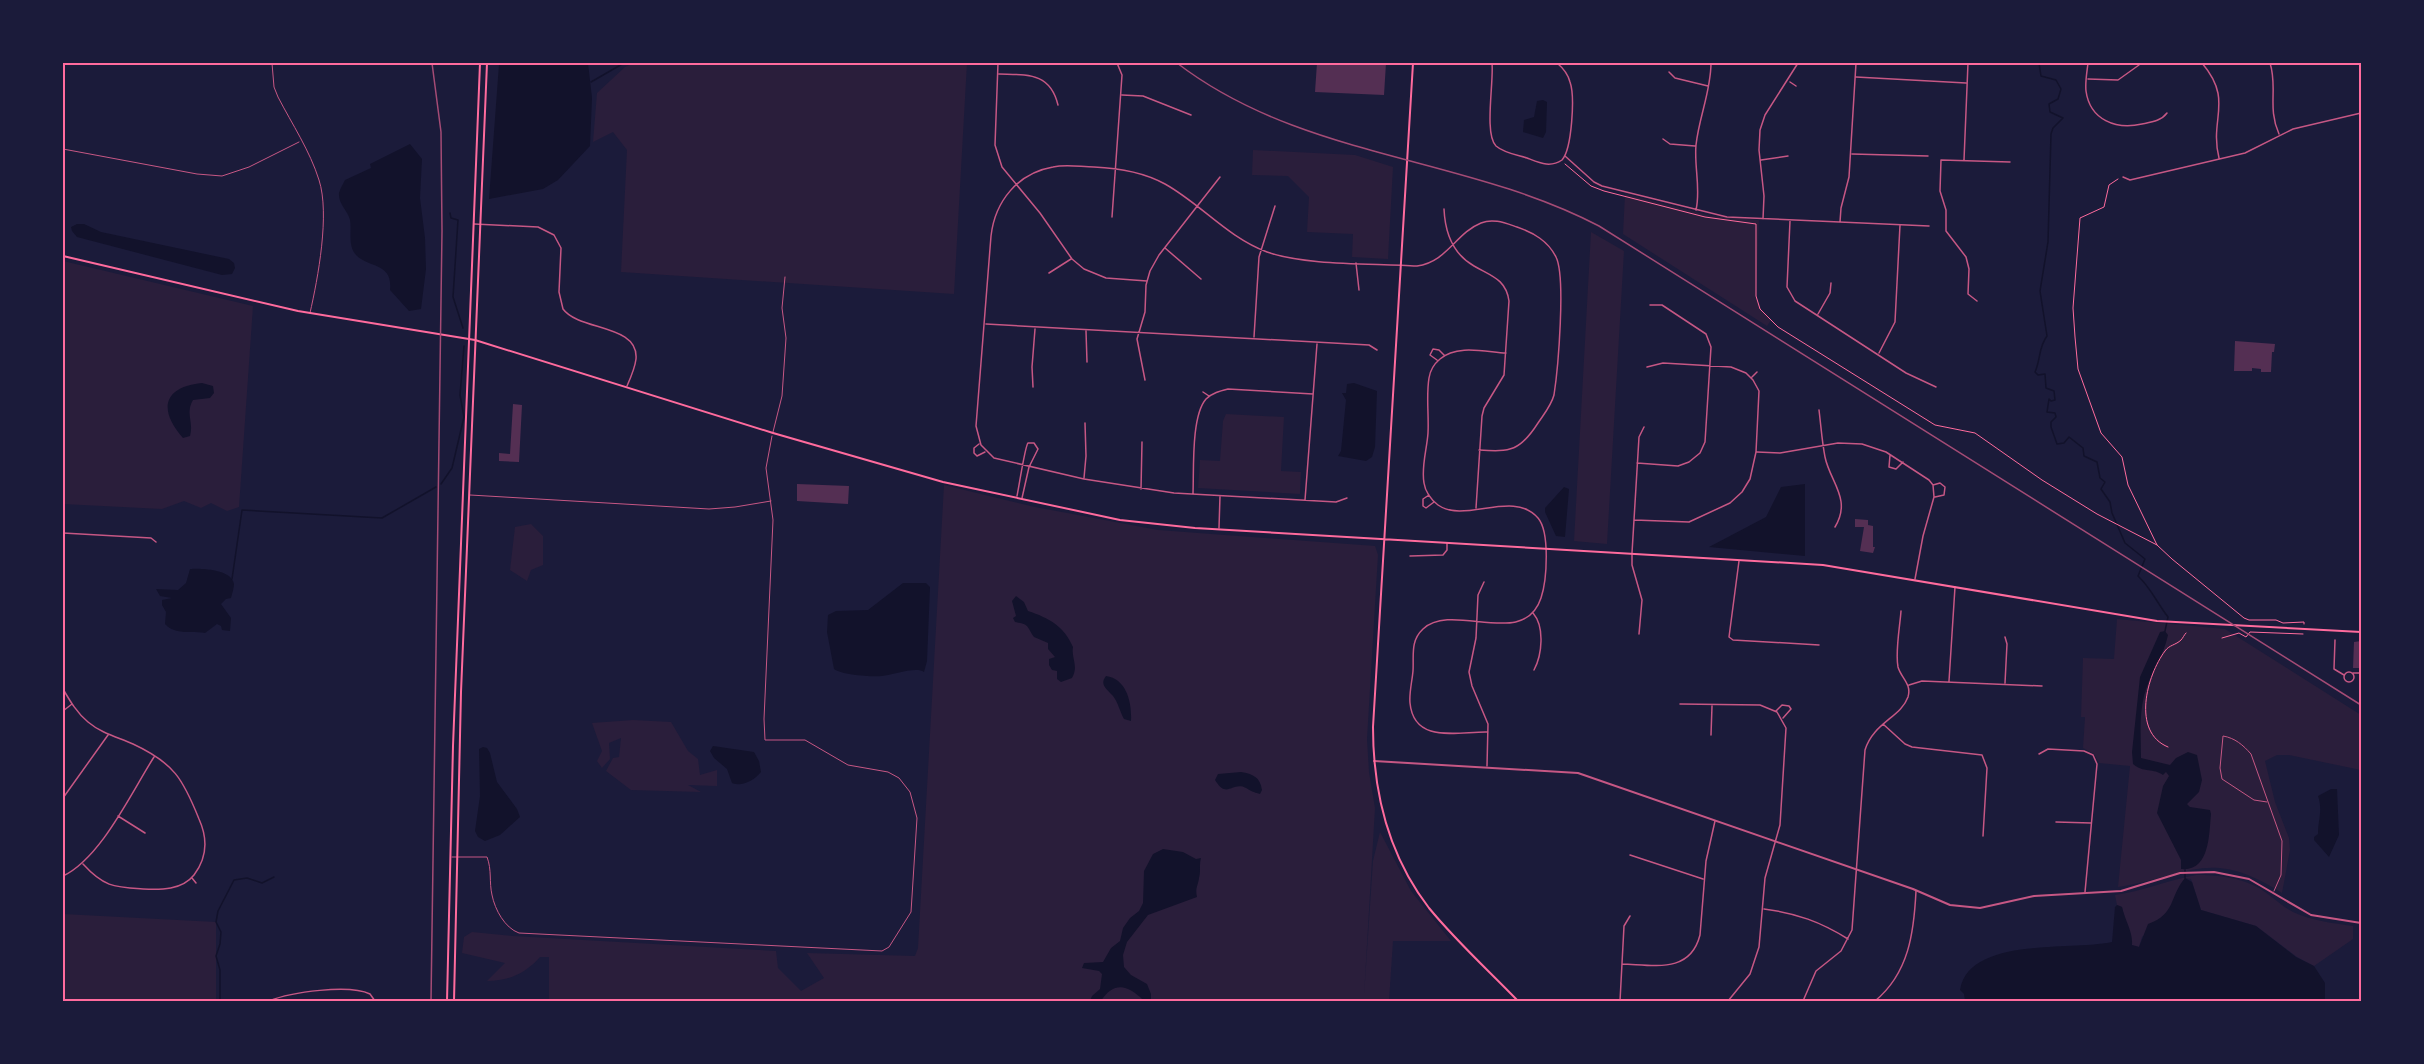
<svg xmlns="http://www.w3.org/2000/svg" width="2424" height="1064" font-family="Bitter,serif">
  <rect width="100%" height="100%" fill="#1b1b3a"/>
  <!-- green -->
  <path fill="#2a1e3b" d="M635,63H967L954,294L621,272L627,150L613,132L593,142L597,93L625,67Z
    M1253,150L1355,155L1393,167L1388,259L1352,257L1353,234L1307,232L1309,197L1288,176L1252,175Z
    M1625,194L1712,216L1759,220L1756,296L1762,311L1771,320L1767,326L1623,234Z
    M1591,232L1624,251L1607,544L1574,541Z
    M63,261L253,306L239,507L227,511L211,503L201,508L184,501L162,509L63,504Z
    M1226,414L1284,417L1281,471L1301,472L1300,494L1198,488L1200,460L1220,461L1223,421Z
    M944,485L1035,507L1158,530L1375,546L1378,555L1367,739L1369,772L1375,808L1364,996L1373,861L1380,832L1411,891L1451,941H1393L1389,1001H549V957H540C526,973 509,981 487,981L505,963L462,953L464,937L472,932L513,936L776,951L778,968L801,991L824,978L807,953L915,956L918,948Z
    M531,524L543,536V565L531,570L527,581L510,570L515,527Z
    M2117,619L2225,629L2361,715V770L2289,755H2277L2265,761L2275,802L2289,838L2290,850L2282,893C2209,847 2191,876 2118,887L2130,766L2099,763L2094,754L2083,748L2085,717H2081L2083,658L2114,659Z
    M633,720L671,722L688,751L698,759L700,775L717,770V786L688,785L701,792L631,790L606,771L613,758L619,757L621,738L609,743L610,759L602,768L597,761L602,751L592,723Z
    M2196,875C2218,875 2238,877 2259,888C2271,895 2281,906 2293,912C2312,921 2333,923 2353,926V939L2314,966L2297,957L2256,926L2201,910L2191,879L2185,878L2169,910L2142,937L2139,947L2132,945L2122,907L2117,905L2115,895C2143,891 2168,880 2196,875Z
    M63,914L216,922V1001H63Z"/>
  <!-- water -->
  <path fill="#12122b" d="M588,63L592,98L590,146L558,180L543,189L489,199L499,64Z
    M1543,100L1547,102L1546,132L1543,138L1523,132L1524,120L1534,117L1537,101Z
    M410,144L422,159L420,198L425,238L426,269L421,309L409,311L390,290C393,263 370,268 357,256C347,246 352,232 350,220C348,211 338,204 339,193C340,189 343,184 345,180L371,168L370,164Z
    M77,224H84L101,232L229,259L234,263L235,268L232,274L222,275L77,237L72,231L71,227Z
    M202,383L213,386L214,393L210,398L193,400C185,414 194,421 190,436L183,438C158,410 163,387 202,383Z
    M1354,383L1377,391L1375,447L1372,457L1366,461L1338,456L1341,451L1346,400L1342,393H1346L1347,384Z
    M1805,484V556L1709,547L1766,517L1781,487Z
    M1564,487L1569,489L1565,537L1556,536L1545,512V508Z
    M190,569C200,568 232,569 234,584C234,588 232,594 231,598L226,599L221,604L231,618L230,631L222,630L221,626L217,624L205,633C192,630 176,636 165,624L166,612L162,605V600L172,598L160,596L156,589L178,590L186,583Z
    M903,583H926L930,587L927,661L924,672C916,666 893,675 882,676C871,677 842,675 834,669L827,632L828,615L836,611L868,610Z
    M1016,596L1024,602L1028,611C1049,618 1064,626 1073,647C1071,658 1079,666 1072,678L1061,682L1057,679V671L1052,670L1049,665V659L1055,657L1048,649V643L1034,637C1027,627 1030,624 1015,622L1013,618L1016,616L1012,601Z
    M2165,631L2168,635C2164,656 2149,675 2144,696C2139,716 2141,738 2141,758L2170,765L2176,758L2188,752L2197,755L2202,780L2199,792L2187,804L2190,807L2210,810L2211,814C2209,834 2210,872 2181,869V860L2157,813L2163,786L2169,776L2166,772L2163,775C2154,768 2143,773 2133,764L2132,752L2140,677L2160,632Z
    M1106,676C1127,679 1132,703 1131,721L1124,719C1120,712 1118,702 1113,696C1107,689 1099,685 1106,676Z
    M713,746L754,752L759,761L761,772C755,780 742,787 732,783L727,769L714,758L710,751Z
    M483,747L487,748L490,753L497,782L517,809L520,817L500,835L485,841L478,837L475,831L480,796L479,749Z
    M1241,772C1253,774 1260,777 1262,790L1260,794C1253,792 1251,791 1246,788C1232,781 1227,800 1215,780L1218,774Z
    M2331,789H2337L2339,835L2329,857L2314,840V837L2318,834C2318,819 2323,811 2318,796Z
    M1163,849L1183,852L1196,859L1201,858C1199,865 1201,871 1199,878C1198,886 1195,888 1197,897L1148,915L1127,942L1123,955L1124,967L1131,975L1147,984L1151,994V1000H1143C1128,985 1114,981 1101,1001H1090L1092,996L1100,989L1102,974L1099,971L1082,968L1084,963L1103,962L1111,948L1120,941L1123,928L1130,918L1139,911L1143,903L1144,871L1153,854Z
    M2185,878L2192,882L2201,910L2256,926L2296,957L2314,966L2325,983V1001H1965L1964,994L1960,990C1969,936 2072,951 2112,942L2115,907L2117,905L2122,907C2125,921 2133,931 2132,945L2139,947L2148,924C2176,914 2169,897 2185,878Z"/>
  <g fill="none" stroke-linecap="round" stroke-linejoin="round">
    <!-- stream -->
    <path stroke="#12122b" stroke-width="1.5" d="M2039,63L2041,76L2056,80L2061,89L2058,99L2049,104L2050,112L2063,118L2053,128L2051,134L2048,242L2040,291L2047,336C2038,348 2041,359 2035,372L2038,375L2045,374L2046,388L2054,391L2055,400L2051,401L2049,399L2047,412L2055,413L2056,417L2051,422V427L2057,444L2064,443L2069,437L2083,448L2084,456L2097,462L2100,478L2105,482L2101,489L2110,502L2112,513L2125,543L2145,559L2138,576C2151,588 2157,603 2168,617L2165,631
      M591,82L624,63
      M450,213L451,218L458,220L453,297L463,328
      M441,484L452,468L464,417L460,395L464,346
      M232,579L242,510L382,518L436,487
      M2185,878V870
      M220,1001V970L216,956L220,944L221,932L216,922L218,911L234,880L247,878L262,883L274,877"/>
  </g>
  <!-- building -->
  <path fill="#542f53" d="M1317,63H1386L1384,95L1315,92Z
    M2235,341L2275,344L2274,352H2272L2271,372H2261V369L2252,368V371H2234Z
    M513,404L522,405L519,462L499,461V453L510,454Z
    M797,484L849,486L848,504L797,501Z
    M1855,519L1868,520V525L1873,526V547H1875L1873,553L1860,551L1864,527H1855Z
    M2361,641L2360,668H2353L2354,642Z"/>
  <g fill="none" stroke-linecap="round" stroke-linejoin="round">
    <!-- path -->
    <path stroke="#ff6b9d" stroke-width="1" d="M1565,164L1591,186L1604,191L1705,217L1756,224V296L1760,309L1778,327L1935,425L1975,433L2042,480L2097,514L2157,545
      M2118,179L2109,185L2104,207L2080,218L2073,308L2075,337L2078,369L2101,433L2122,457L2128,485L2157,545L2172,559L2244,618L2249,620H2276L2283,623L2304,622V624
      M2222,638L2239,633L2246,637L2250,632L2303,634
      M2168,747C2131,732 2147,675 2165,651C2169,645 2176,645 2181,640C2183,638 2184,635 2186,633"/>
    <!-- service -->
    <path stroke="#c65784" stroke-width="1" d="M272,63L274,87L278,97C292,124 310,151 319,180C330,214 318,278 310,313
      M63,149L197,174L222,176L249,167L299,142
      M773,432L782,396L786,338L782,308L785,277
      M470,495L709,509L735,507L771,501
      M2267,802L2254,800L2222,779L2220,768L2223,736C2235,738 2243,745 2251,754L2282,841L2281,875L2274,891
      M452,857H487C492,870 489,882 492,895C495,910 505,928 519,933L882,951L889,947L911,912L917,818L910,792L899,778L888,772L848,765L805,740H765L764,719L773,520L766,468L772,436"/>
    <!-- minor -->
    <path stroke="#c65784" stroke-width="1.5" d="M998,63L995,145L1002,167L1040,213L1072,259L1084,269L1106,278L1147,281
      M1492,63C1494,82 1484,134 1496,146C1504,153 1517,155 1527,158C1540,163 1550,168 1562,160C1572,149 1575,96 1570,82C1568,74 1563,68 1557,63
      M2088,63C2087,72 2085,82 2086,91C2090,120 2116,130 2142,124C2152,122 2161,121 2167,113
      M2202,63C2234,101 2209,118 2219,158
      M2270,63C2278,88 2267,107 2279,134
      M1669,72L1675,78L1708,86
      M999,74C1027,75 1050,72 1058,105
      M1856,77L1966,83
      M2088,79L2118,80L2139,65
      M1790,82L1796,86
      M1122,95L1143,96L1191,115
      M1663,139L1670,144L1695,146
      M1852,154L1928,156
      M1565,156L1594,182L1602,186L1727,217L1929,226
      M1761,160L1788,156
      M1964,160L1968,63
      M2123,177L2130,180L2245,153L2293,129L2361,113
      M1444,209C1445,232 1453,254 1474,266C1491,276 1506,279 1509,301L1504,375L1484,408L1482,416L1476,508
      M1696,210C1701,189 1694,167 1696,145C1699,117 1711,91 1711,63
      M1112,217L1122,75L1117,63
      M1763,219L1764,196L1759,150L1760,130L1765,115L1798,63
      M1790,221L1787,287L1795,301L1906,373L1936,387
      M1840,222L1841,208L1849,177L1856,63
      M474,224L538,227L554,235L561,248L559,292L563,309C579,331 639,324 636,359C635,368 631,377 627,386
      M1165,248L1201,279
      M1356,263L1359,290
      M1049,273L1071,259
      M1977,301L1968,294L1969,269L1966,257L1946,231V210L1940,191L1941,160L2010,162
      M1818,314L1830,293L1831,283
      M986,324L1369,345L1377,350
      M1086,331L1087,362
      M1254,337L1259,257L1275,206
      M1879,353L1895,322L1900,225
      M1437,360L1430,355L1433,349L1439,350L1444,355
      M1752,377L1757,372
      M1145,380L1137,339L1145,312L1146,285L1150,271L1159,255L1220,177
      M1033,387L1032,367L1035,329
      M1203,392L1209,396
      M1819,410C1821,426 1822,442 1825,457C1830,482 1852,499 1835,527
      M979,444L974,448V453L977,456L985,452
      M1757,452L1780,453L1838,443L1862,444L1886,452L1929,480L1933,485L1934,497L1923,536L1915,579
      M1890,455L1889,467L1896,469L1903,462
      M1637,463L1678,466L1689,462L1700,453L1705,442L1711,347L1706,334L1662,305H1650
      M1084,478L1086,456L1085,423
      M1933,485L1940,483L1945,487L1944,495L1935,497
      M1141,489L1142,442
      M1193,493C1194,470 1191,416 1206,399C1212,393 1220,391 1228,389L1313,394
      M1429,495L1423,499V506L1426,508L1434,502
      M1017,496C1019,487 1025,446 1028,443H1034L1038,449L1029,467L1022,498
      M1347,498L1336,502L1174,493L1084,479L994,458L981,445L976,426L991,236C995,201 1018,173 1053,167C1067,164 1081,167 1094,167C1119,168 1143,172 1165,184C1201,204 1227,237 1267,252C1307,266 1374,263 1417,266C1447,262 1456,233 1481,223C1493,218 1505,223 1517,227C1534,233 1548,241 1556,257C1566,277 1558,369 1554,395C1551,406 1544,414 1538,423C1520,451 1511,452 1479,450
      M1305,500L1317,344
      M1634,520L1689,522L1730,503L1742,492L1750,479L1756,452L1759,391L1753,380L1746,373L1731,367L1663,363L1647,367
      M1219,528L1220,496
      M63,533L151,538L156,542
      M1410,556L1443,555L1447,550V543
      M1739,561L1729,637L1733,640L1819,645
      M1484,582L1478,595L1476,638L1469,672L1472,686L1488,724L1487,766
      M1533,613C1545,627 1542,655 1534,670
      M1639,634L1642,600L1632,565V553L1639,437L1644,427
      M2005,637L2007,644L2005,683
      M2335,640L2334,669L2344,675
      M2344 677a5 5 0 1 1 10 0a5 5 0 1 1-10 0Z
      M2353,673H2361
      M1949,681L1955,587
      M1909,685L1922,681L2042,686
      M63,689C70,701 77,713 88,722C101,733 117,737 133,744C174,763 183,779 199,819C208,839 207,858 194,875C182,890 161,890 143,889C114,887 104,887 83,864
      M1680,704L1760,705L1777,712L1786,728L1780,825L1765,878L1759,947L1750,974L1728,1001
      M63,711L72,704
      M1776,711L1782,705L1789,706L1791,709L1783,718
      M1883,724L1905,744L1912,747L1982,755L1987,768L1983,836
      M1488,732C1460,731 1414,745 1410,703C1409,693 1412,682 1413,671C1414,656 1410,641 1423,629C1453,601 1524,650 1541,598C1547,580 1550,532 1538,518C1513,489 1465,524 1438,505C1431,500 1425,491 1424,483C1421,467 1427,449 1428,433C1429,415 1426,396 1429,378C1430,371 1434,364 1440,359C1457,344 1486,352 1506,353
      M1711,735L1712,706
      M2039,754L2048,749L2084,751L2093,755L2097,764L2085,892
      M63,798L108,735
      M118,816L145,833
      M2056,822L2091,823
      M1630,855L1703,879
      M63,876C101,858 131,793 154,757
      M192,878L196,883
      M1764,909C1796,913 1821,922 1848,939
      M1622,964C1654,965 1690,974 1700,935L1706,861L1715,821
      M269,1001C291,992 349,984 370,994L375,1001
      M1620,1001L1624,926L1630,916
      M1803,1001L1816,971L1841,951L1852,930L1865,750C1873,723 1901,717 1908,697C1912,684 1901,678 1898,667C1895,652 1900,626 1901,611
      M1875,1001C1909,973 1914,932 1916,891"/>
    <!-- tertiary -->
    <path stroke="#c65784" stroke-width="2" d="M1374,761L1578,773L1913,889L1950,905L1980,908L2034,896L2121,891L2180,873L2214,872L2249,879L2311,915L2361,923"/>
    <!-- secondary -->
    <path stroke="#ff6b9d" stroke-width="2" d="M1413,63L1373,727C1373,792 1389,856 1429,908C1456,941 1488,970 1518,1001
      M63,256L298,311L475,340L773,433L943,482L1120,520L1195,528L1823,565L2157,621L2361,632"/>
    <!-- primary -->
    <path stroke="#ff6b9d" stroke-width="2" d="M447,1001L453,746L480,63
      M454,1001L461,692L487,63"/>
    <!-- rail -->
    <path stroke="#a44b75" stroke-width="1.5" d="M1177,63C1302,159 1463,155 1599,226L2361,705
      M431,1001L442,231L441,132L432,63"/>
  </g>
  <!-- border -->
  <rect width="2424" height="1064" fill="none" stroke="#1b1b3a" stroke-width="129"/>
  <rect x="64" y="64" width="2296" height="936" fill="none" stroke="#ff6b9d" stroke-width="2"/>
</svg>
